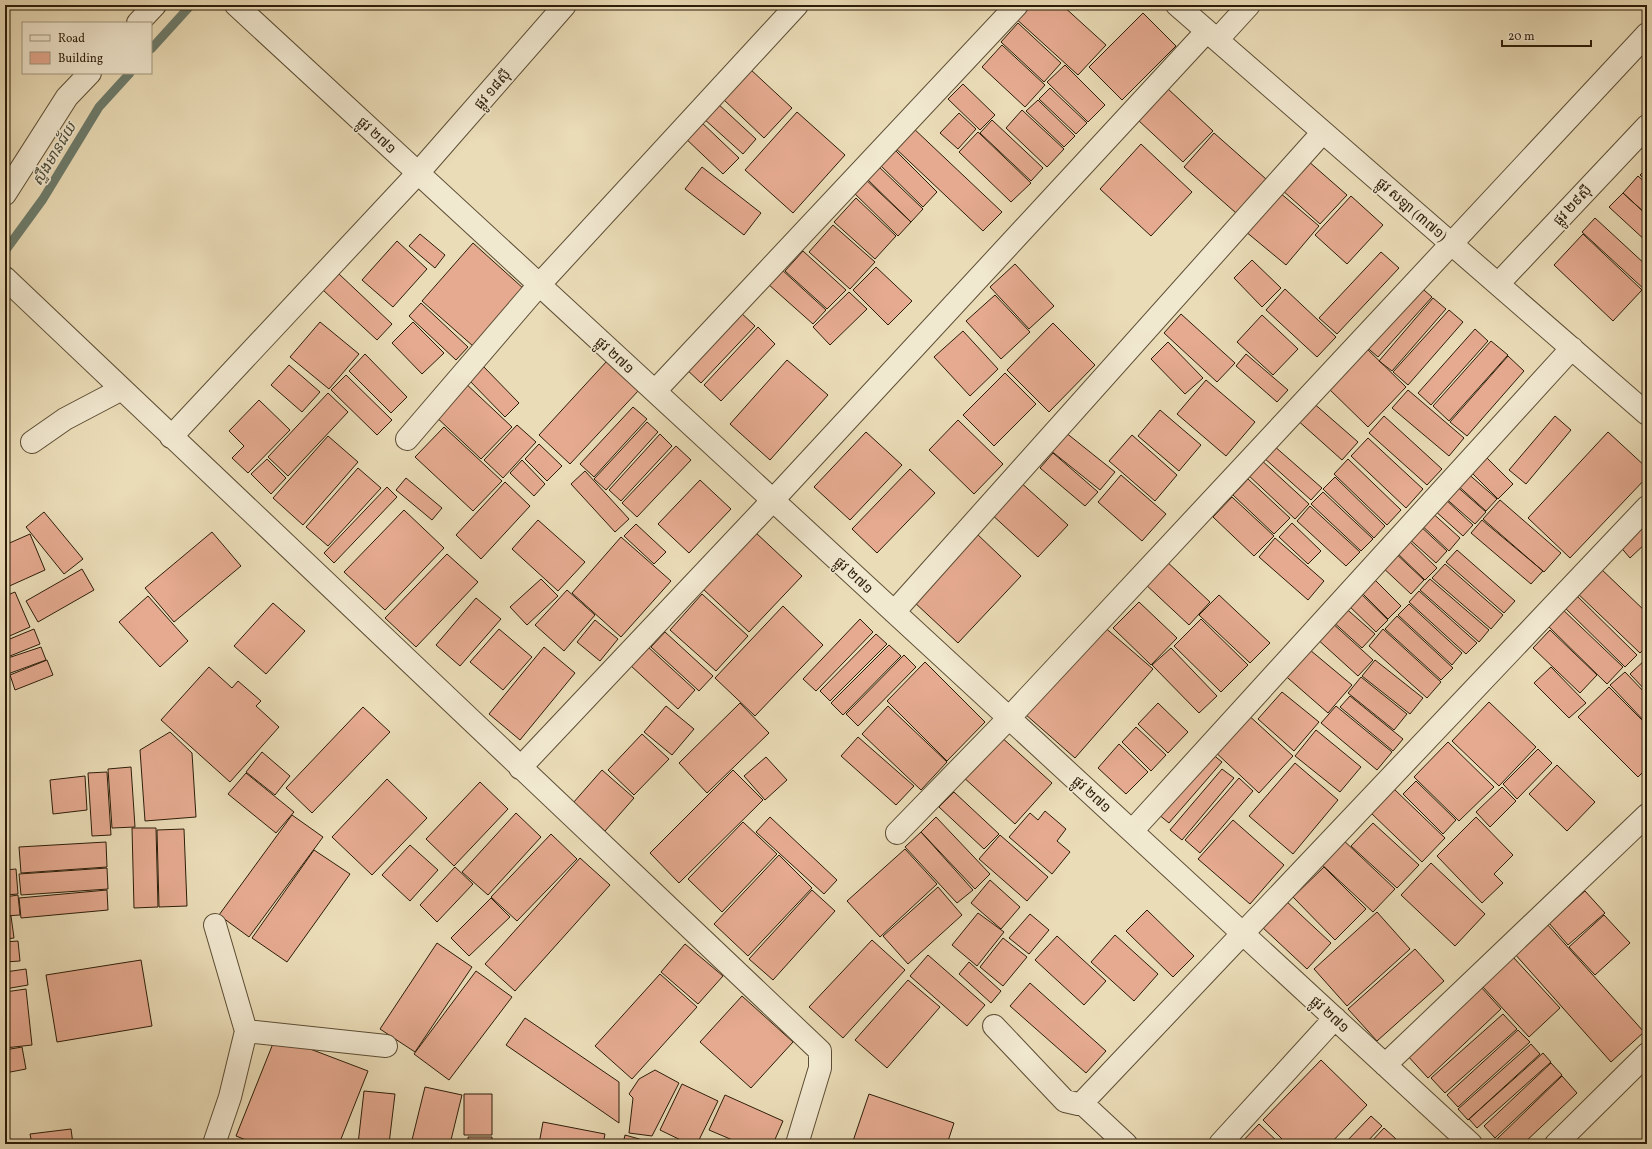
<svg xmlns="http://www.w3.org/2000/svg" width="1652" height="1149" font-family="Vollkorn,'Noto Sans Khmer',serif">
  <rect width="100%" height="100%" fill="#eadcb7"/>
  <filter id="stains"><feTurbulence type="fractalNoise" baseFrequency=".005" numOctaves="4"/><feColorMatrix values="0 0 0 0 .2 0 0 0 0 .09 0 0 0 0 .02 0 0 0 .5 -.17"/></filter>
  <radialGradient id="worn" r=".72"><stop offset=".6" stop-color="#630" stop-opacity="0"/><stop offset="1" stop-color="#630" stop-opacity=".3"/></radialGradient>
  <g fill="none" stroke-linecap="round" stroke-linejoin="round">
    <!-- stream -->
    <path stroke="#6d7c6c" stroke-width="9" d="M151,49L191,5
      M5,251L43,199L99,107L130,73"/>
  </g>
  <!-- building -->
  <path fill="#e5aa90" stroke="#2c1d09" d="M1023,5H1062L1106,45L1078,75L1013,16Z
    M1143,13L1176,46L1122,100L1089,67Z
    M1018,23L1061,63L1044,82L1001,42Z
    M1002,45L1045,85L1025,107L982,67Z
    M1065,65L1105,105L1088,122L1047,82Z
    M750,69L792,108L764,138L722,98Z
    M963,84L995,115L980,130L948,99Z
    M1050,88L1087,123L1076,134L1039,99Z
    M1167,88L1213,131L1183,162L1138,120Z
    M1038,100L1075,136L1064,147L1026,111Z
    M717,103L756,139L743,154L703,118Z
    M1022,110L1064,149L1047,167L1006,128Z
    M797,112L845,155L793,213L745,170Z
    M959,113L976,129L958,149L940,133Z
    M699,120L739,158L723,174L683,136Z
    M992,120L1043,168L1031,181L980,133Z
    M911,126L1002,212L983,231L892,145Z
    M978,132L1031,183L1011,202L959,152Z
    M1214,133L1266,179L1236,213L1184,167Z
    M1141,144L1192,192L1151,236L1100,189Z
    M892,147L937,192L923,207L877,162Z
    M1307,160L1347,195L1320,224L1281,189Z
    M876,164L923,209L911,222L864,176Z
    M702,167L761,213L744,235L685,189Z
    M1647,168V182L1640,175Z
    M1638,176L1647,184V215L1623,193Z
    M863,177L911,222L898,236L851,190Z
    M1279,192L1319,226L1286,265L1245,231Z
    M1623,193L1647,215V242L1609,207Z
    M1351,196L1383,225L1347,264L1315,235Z
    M856,198L896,236L875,259L834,222Z
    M1595,218L1647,266V287L1645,290L1582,232Z
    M833,225L875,262L850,289L809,252Z
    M420,234L445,255L435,268L409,246Z
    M1583,234L1642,290L1613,321L1554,265Z
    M397,241L427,269L393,307L362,280Z
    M473,243L524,289L473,346L422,301Z
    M803,251L846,290L827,309L785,271Z
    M1381,252L1399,268L1337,334L1319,318Z
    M1252,260L1281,288L1262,307L1234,278Z
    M1015,264L1054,306L1029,329L990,287Z
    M876,267L912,301L888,325L853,290Z
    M781,269L826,310L813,324L768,284Z
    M339,274L392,324L377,340L323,290Z
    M1417,284L1432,297L1378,357L1363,344Z
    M1285,289L1336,337L1317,357L1266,310Z
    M849,292L867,309L830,345L813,327Z
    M995,295L1030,332L1001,359L966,321Z
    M1433,298L1446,309L1392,371L1379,361Z
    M421,303L468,347L456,360L409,316Z
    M738,310L755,326L701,383L684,367Z
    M1449,310L1463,322L1408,385L1393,372Z
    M1181,314L1235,363L1217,382L1164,333Z
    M1262,315L1298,349L1273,375L1237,342Z
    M320,322L359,354L329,389L290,357Z
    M413,322L444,353L422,374L392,343Z
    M1053,323L1095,365L1049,412L1007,370Z
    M758,327L775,344L721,401L704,385Z
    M1475,329L1488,341L1431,405L1418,393Z
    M963,331L998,369L970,396L934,357Z
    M1491,341L1508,355L1449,421L1433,406Z
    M1168,342L1203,378L1185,394L1151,359Z
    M1363,345L1406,387L1368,427L1325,385Z
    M365,354L407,397L391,413L349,371Z
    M1246,354L1288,390L1277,402L1236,366Z
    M1508,356L1524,371L1467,436L1450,422Z
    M787,360L828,395L770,460L730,424Z
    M607,361L639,390L570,464L539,435Z
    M289,365L320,392L302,412L271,385Z
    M482,365L519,403L505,417L468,379Z
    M1005,373L1036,404L994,446L963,415Z
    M346,375L392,420L377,435L331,390Z
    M1206,380L1255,422L1226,456L1177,414Z
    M463,381L512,427L481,459L433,414Z
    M1408,390L1464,438L1449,456L1392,408Z
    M328,393L348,412L288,476L268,457Z
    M259,400L290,430L248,473L232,458L244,446L229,431Z
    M1311,401L1358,442L1342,460L1295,418Z
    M633,407L647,419L594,477L580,464Z
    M1160,410L1201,445L1179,471L1138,436Z
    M1384,416L1442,469L1427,485L1369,433Z
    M1555,416L1571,430L1526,484L1509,470Z
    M958,420L1003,464L974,494L929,450Z
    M647,422L658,432L606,490L594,479Z
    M517,425L536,442L503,478L484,460Z
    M444,427L502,481L473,511L415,457Z
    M866,432L902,465L850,520L814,487Z
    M1065,432L1115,472L1100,490L1050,450Z
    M1608,432L1647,468V477L1570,558L1528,518Z
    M660,434L672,446L621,501L609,490Z
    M1132,435L1177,475L1155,501L1109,461Z
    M328,436L358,462L303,525L273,498Z
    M1368,438L1423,489L1406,508L1351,456Z
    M539,444L562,466L547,481L525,459Z
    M1273,445L1322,488L1311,500L1263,457Z
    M676,446L691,460L637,517L622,503Z
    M1053,453L1098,492L1085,506L1040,468Z
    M1482,453L1513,484L1498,499L1467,468Z
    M1259,458L1309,504L1295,519L1246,473Z
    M267,459L286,478L271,494L251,474Z
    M1348,459L1401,510L1387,525L1334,474Z
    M522,460L545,484L534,496L510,473Z
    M358,468L381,488L328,546L306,527Z
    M910,469L935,493L877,553L852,529Z
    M585,471L629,519L615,532L571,484Z
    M1465,471L1497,499L1486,511L1454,482Z
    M1121,475L1166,514L1142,541L1098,502Z
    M1335,477L1385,526L1374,538L1323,489Z
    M406,478L442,508L432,520L396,490Z
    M1248,479L1290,518L1274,534L1233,495Z
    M700,480L731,509L689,553L658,524Z
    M1018,480L1068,525L1038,557L989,512Z
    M505,482L530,506L481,559L456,535Z
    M1454,484L1486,512L1475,524L1443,496Z
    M387,487L397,497L334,563L324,553Z
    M1323,492L1373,539L1361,551L1311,504Z
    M1232,497L1274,536L1254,556L1213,517Z
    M1444,498L1473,525L1463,536L1433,509Z
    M1500,500L1561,553L1544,572L1483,519Z
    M1310,506L1360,552L1346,566L1297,521Z
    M1428,509L1460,538L1449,551L1417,521Z
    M404,510L444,548L385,610L344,572Z
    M44,512L83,559L64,574L26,527Z
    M1647,516V542L1630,558L1618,544Z
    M538,520L585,562L558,591L512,549Z
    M1482,520L1543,571L1531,584L1471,533Z
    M1292,523L1321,551L1308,564L1279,537Z
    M636,524L666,552L654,564L624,536Z
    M1418,524L1447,551L1436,563L1406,536Z
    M212,532L241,566L174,622L145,588Z
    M755,532L802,576L749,632L703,589Z
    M30,534L45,570L5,588V545Z
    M977,534L1021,576L958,643L913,601Z
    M621,537L671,581L621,637L572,593Z
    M1405,537L1437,568L1425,580L1393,549Z
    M1275,538L1324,581L1308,600L1259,557Z
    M1392,550L1424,580L1411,594L1379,564Z
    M1457,550L1515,601L1504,613L1446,562Z
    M447,554L478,582L416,647L385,618Z
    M1164,559L1210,602L1189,625L1143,582Z
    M1445,564L1503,615L1491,629L1432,578Z
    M1598,566L1647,613V646L1640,653L1575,591Z
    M82,569L94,590L38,622L26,601Z
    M1372,577L1401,606L1388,619L1359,590Z
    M541,579L558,596L527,625L510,607Z
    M1430,579L1489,630L1479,642L1420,590Z
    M567,590L595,615L564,651L535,625Z
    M1357,590L1388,620L1376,632L1345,602Z
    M1419,591L1477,643L1466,654L1409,602Z
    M15,592L30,627L5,638V596Z
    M1573,592L1637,655L1625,667L1561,604Z
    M702,594L748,636L716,671L670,630Z
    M1219,595L1270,643L1250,663L1199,615Z
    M148,596L188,641L160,667L119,622Z
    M476,598L501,619L460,666L436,645Z
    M1139,602L1177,638L1151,665L1113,628Z
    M273,603L305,631L266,674L234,646Z
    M1409,604L1462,653L1452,665L1398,615Z
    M1342,605L1375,634L1362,648L1330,619Z
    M783,606L823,645L755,716L715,678Z
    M1560,607L1623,667L1607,684L1545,623Z
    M1397,616L1453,668L1441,680L1385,629Z
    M860,619L873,632L816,691L803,679Z
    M1201,619L1248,665L1221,692L1174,646Z
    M595,620L618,639L600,661L577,642Z
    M1330,621L1373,660L1358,676L1315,637Z
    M1102,625L1153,669L1075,758L1025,714Z
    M34,629L40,644L5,658V641Z
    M499,629L532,657L503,690L470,662Z
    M1383,629L1441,682L1427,698L1369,646Z
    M1550,630L1597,675L1580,693L1533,648Z
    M665,632L713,676L699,691L651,647Z
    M876,634L887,644L830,701L820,691Z
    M889,645L901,656L843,715L831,703Z
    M1304,645L1352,685L1328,713L1281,672Z
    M647,646L695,690L678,709L630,665Z
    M41,647L46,660L5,675V659Z
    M544,647L575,673L520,740L489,714Z
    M1171,648L1217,696L1199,713L1152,665Z
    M904,655L916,667L858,726L846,714Z
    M1647,658V692L1630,674Z
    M47,660L53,675L15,690L10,675Z
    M1375,660L1423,698L1410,714L1362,676Z
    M925,662L985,722L947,761L887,701Z
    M209,667L232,688L238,681L261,701L256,706L279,727L230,782L161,720Z
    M1551,667L1586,703L1569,718L1534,683Z
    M1625,672L1647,695V724L1610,685Z
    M1361,677L1407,714L1394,730L1348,693Z
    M1609,687L1647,725V768L1638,777L1578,717Z
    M1282,692L1319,722L1294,751L1258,719Z
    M1350,696L1403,739L1393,751L1340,707Z
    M1489,702L1536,747L1499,786L1452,741Z
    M740,703L769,733L707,793L679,763Z
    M1158,703L1188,732L1168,753L1138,724Z
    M666,706L694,729L672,755L644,732Z
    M888,706L947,762L921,790L862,734Z
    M1336,706L1392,752L1377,770L1321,723Z
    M363,707L390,732L312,813L286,788Z
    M1245,712L1293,756L1259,793L1211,748Z
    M1136,727L1166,755L1151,771L1122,742Z
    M1316,730L1361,767L1340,792L1295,756Z
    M170,732L192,753L196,817L145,821L140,750Z
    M642,734L669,759L634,795L608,770Z
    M999,735L1052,783L1015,824L962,776Z
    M858,737L914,786L896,805L841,756Z
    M1448,742L1494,787L1459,821L1414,777Z
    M1119,744L1148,772L1126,794L1098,768Z
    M1538,749L1552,763L1517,799L1503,784Z
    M262,752L290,776L275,795L246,772Z
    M1211,753L1222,762L1169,823L1158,814Z
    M766,757L787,780L765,800L744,776Z
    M1295,763L1338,800L1293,854L1249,816Z
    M1557,765L1595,802L1567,831L1529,794Z
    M131,767L135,827L112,828L108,769Z
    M1222,769L1234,778L1182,840L1170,830Z
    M602,770L634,798L605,831L573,803Z
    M733,770L763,800L679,883L650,853Z
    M107,772L111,835L92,836L88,773Z
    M246,773L294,812L276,833L228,794Z
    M85,776L87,810L53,814L50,780Z
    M1239,778L1253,791L1200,853L1185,840Z
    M387,779L427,818L372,875L332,837Z
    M1416,781L1456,820L1443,834L1403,794Z
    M480,782L508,809L454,866L426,839Z
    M1502,787L1516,801L1490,827L1476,812Z
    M1394,789L1445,838L1422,862L1371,813Z
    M954,792L999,834L984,849L939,807Z
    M1045,811L1066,829L1057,841L1070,852L1052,874L1009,837L1030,813L1038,820Z
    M516,813L541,837L488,895L462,872Z
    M292,815L323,837L249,937L219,915Z
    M770,817L837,880L824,894L756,832Z
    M936,817L990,874L975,889L921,832Z
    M1476,817L1513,855L1494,874L1503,883L1482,903L1437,856Z
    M1233,820L1284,865L1250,904L1198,859Z
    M743,822L777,854L722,912L688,879Z
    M1373,823L1419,865L1397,888L1351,846Z
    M132,828H156L158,907L134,908Z
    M184,829L187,906L159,907L157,830Z
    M921,832L973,890L957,903L905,847Z
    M551,834L577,859L517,921L491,897Z
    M1000,835L1048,877L1027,901L979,859Z
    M1340,837L1395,889L1373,912L1318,861Z
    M106,842L107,867L21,873L19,847Z
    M410,845L438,870L410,901L382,875Z
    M905,849L937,884L880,937L847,901Z
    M314,850L350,874L287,962L252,938Z
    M779,855L812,888L748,956L714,924Z
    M580,858L610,885L515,991L485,964Z
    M1431,863L1485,914L1455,946L1401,895Z
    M455,867L473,884L437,922L420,905Z
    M1324,867L1366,909L1335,940L1293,897Z
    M107,868L108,889L21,895L19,874Z
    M16,869L18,894L5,895V870Z
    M990,880L1020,907L1001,929L971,903Z
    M938,887L962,915L908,964L883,936Z
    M107,890L108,910L21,918L19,898Z
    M812,890L835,911L773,980L749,959Z
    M1585,891L1605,913L1568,945L1549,923Z
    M18,895L20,915L5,916V897Z
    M491,898L510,917L469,956L451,938Z
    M1285,900L1331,943L1307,969L1261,926Z
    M1147,910L1194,956L1173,977L1126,931Z
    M1377,912L1410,949L1347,1006L1314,969Z
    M978,913L1004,932L977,966L952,945Z
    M1030,914L1049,930L1029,954L1009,938Z
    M1604,915L1630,943L1595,975L1569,947Z
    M11,916L14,938L5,939V917Z
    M1547,924L1644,1032L1611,1062L1514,953Z
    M1115,935L1158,974L1134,1001L1091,962Z
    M1057,936L1106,981L1084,1005L1035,960Z
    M1003,938L1027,957L1003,986L980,967Z
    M872,940L905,970L843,1038L809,1007Z
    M18,941L20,961L5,962V942Z
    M437,943L472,967L415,1052L380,1029Z
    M685,944L723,976L698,1004L661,972Z
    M1415,949L1444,981L1377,1041L1348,1009Z
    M928,955L985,1005L967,1026L910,976Z
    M1513,957L1560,1008L1529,1037L1482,986Z
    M141,960L152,1026L57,1042L46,975Z
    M969,962L1001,991L991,1003L959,974Z
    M26,969L28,985L5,989V972Z
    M476,971L512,997L449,1080L414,1054Z
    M660,974L697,1007L632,1079L595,1046Z
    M908,980L940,1007L887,1068L855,1040Z
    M1030,983L1106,1051L1086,1073L1010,1006Z
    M1480,986L1501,1009L1428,1078L1406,1054Z
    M26,989L32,1045L5,1048V992Z
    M742,996L793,1042L751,1088L700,1042Z
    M1503,1014L1517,1029L1445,1093L1431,1078Z
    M525,1018L619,1082V1123L506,1045Z
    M1518,1030L1530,1042L1458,1107L1447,1095Z
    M276,1036L368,1071L339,1144H256L236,1136Z
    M1531,1044L1540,1054L1468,1120L1458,1109Z
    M22,1047L26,1069L5,1073V1050Z
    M1543,1053L1551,1062L1477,1128L1469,1119Z
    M1321,1060L1367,1105L1330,1144H1287L1263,1120Z
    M1551,1063L1562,1075L1495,1138L1484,1126Z
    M655,1070L679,1083L652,1136L629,1133L633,1098L629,1094L639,1079Z
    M1562,1076L1577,1093L1523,1144H1502L1497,1139Z
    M682,1084L718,1101L697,1144H689L660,1130Z
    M425,1087L462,1095L450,1144H411Z
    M364,1091L395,1094L389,1144H358Z
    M464,1094H492V1135H464Z
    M869,1094L954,1123L947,1144H852Z
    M725,1095L783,1121L773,1144H742L709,1130Z
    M1371,1116L1382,1126L1365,1144H1344Z
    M543,1122L605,1134L603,1144H539Z
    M1259,1124L1280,1144H1240Z
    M1384,1128L1396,1139L1392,1144H1369Z
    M71,1129L73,1144H32L30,1134Z
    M625,1135L657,1144H623Z
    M468,1137H492V1144H468Z"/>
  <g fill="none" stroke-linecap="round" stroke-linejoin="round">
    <defs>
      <path id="minor" d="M236,5L1471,1144
        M1177,5L1647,414
        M138,23L155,5
        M1217,40L1249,5
        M5,194L67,97L90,73
        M5,278L820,1051V1068L797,1144
        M1498,284L1647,126
        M655,391L1017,5
        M171,437L418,173L565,5
        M407,439L539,285L797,5
        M32,442L65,419L122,389
        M894,612L1323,132
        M520,768L773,500L1207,31
        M1132,831L1572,348
        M897,833L1009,718L1647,34
        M994,1026L1065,1101L1078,1104L1082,1103L1647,507
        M246,1031L386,1046
        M1385,1065L1647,815
        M1082,1103L1126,1144
        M214,1144L230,1097L246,1031L215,925
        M1220,1144L1335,1018
        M1556,1144L1647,1054"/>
    </defs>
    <!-- minor casing -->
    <use href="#minor" stroke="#5c4d34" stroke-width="24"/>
    <!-- minor -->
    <use href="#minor" stroke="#f1e8d0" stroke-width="22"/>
  </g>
  <g text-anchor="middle" stroke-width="3.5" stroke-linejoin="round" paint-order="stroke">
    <!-- street labels -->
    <g font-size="14" fill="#2c1d09" stroke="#f1e8d0">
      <text transform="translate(492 89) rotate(-49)" y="5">ផ្លូវ ១៨ស៊ី</text>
      <text transform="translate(377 135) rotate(43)" y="5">ផ្លូវ ២៧១</text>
      <text transform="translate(1572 205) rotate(-47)" y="5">ផ្លូវ ២៩ស៊ី</text>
      <text transform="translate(1412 209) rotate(41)" y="5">ផ្លូវ សឡា (៣៧១)</text>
      <text transform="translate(615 355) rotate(43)" y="5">ផ្លូវ ២៧១</text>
      <text transform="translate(854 575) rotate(43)" y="5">ផ្លូវ ២៧១</text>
      <text transform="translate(1092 794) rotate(43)" y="5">ផ្លូវ ២៧១</text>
      <text transform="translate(1330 1014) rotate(43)" y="5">ផ្លូវ ២៧១</text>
    </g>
    <!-- water labels -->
    <g font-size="15" font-style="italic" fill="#4c4d3b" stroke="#f1e8d0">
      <text transform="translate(54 154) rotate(-59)" y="5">ស្ទឹងមានជ័យ</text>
    </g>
  </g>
  <!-- margin -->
  <rect width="1652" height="1149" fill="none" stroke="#eadcb7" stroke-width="20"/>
  <rect x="6" y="6" width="1640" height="1137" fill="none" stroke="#2c1d09" stroke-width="2"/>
  <rect x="10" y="10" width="1632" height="1129" fill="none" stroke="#2c1d09"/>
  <!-- legend -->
  <rect x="22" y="22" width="130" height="52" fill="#f1e8d0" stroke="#a29780"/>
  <rect x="30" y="35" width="20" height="6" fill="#f1e8d0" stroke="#a29780"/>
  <text x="58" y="42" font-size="12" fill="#2c1d09">Road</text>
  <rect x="30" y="52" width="20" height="12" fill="#e5aa90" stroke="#a29780"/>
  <text x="58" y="62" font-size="12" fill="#2c1d09">Building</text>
  <!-- scale -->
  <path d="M1502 40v6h89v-6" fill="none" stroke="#2c1d09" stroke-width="2"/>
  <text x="1508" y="40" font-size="12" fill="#2c1d09" stroke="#f1e8d0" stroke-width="3" paint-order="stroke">20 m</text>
  <rect width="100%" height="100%" filter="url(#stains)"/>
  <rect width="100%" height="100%" fill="url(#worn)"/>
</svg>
